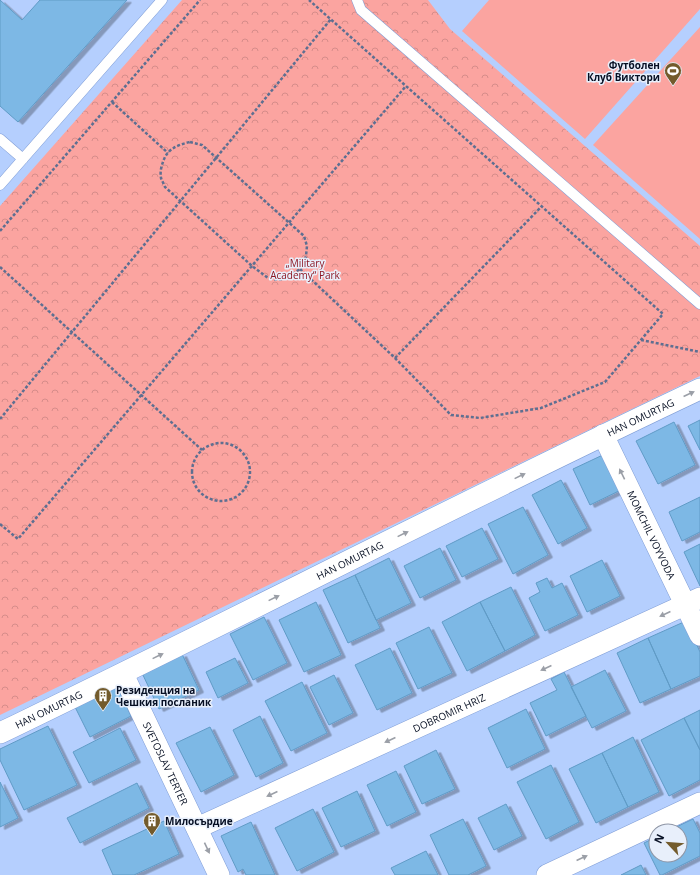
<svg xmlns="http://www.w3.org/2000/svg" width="700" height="875" font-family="'Open Sans',sans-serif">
  <defs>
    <pattern id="park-crowns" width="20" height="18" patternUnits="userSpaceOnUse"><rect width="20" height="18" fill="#fba4a0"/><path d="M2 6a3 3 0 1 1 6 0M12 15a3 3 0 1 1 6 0" fill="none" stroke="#d68c8a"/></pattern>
    <filter id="shadow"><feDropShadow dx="4.5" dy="2.5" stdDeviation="0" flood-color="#0004"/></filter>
  </defs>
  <rect width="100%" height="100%" fill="#b5cffe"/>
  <!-- park -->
  <path fill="url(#park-crowns)" d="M182,0H428L450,29L700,246V376L0,715V206Z"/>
  <!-- pitch -->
  <path fill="#fba4a0" d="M489,0H700V9L585,139L462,31Z
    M700,27V239L593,145Z"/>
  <!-- building -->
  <path fill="#7db8e5" stroke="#609bc6" filter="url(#shadow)" d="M0,0L22,20L40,0H127L18,122L0,106Z
    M700,420V450L688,426Z
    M674,422L695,465L658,484L636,441Z
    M607,453L625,488L590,505L573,469Z
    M561,480L587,528L558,544L532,495Z
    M700,497V532L682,541L669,512Z
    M523,507L548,555L513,574L488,524Z
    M482,528L498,559L462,577L446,546Z
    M700,544V586L684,552Z
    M440,548L456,580L420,598L404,566Z
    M389,558L411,603L376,620L355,575Z
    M602,560L620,596L587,612L570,576Z
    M355,575L380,628L348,643L323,590Z
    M547,578L552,588L562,583L578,615L545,631L529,598L540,592L536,583Z
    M511,587L535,635L505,651L480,602Z
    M316,602L341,655L304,672L279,620Z
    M480,602L505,651L467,671L442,622Z
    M264,617L287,663L253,680L230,634Z
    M686,621L700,652V676L671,689L648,638Z
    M429,627L452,673L418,689L396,643Z
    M648,638L671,689L640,703L617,653Z
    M390,648L412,693L377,710L355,665Z
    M182,654L199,690L159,709L142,673Z
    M235,658L248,683L218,698L206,672Z
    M605,670L626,711L592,728L571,687Z
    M564,672L586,716L546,736L530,703L557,690L551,679Z
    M334,675L353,713L329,725L310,687Z
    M302,682L327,733L291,751L265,701Z
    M117,686L131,716L90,737L75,707Z
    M526,709L545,749L507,768L488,728Z
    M700,710V750L684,718Z
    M260,716L283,763L256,777L233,730Z
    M684,718L700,750V780L669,796L641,740Z
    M48,726L77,785L24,810L0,760V749Z
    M210,727L234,775L201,792L176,743Z
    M120,728L136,760L89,783L73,752Z
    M633,737L659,792L628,807L602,753Z
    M436,750L455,789L422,804L404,766Z
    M602,753L628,807L596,823L569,769Z
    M551,765L579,822L546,839L517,782Z
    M396,771L416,812L387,826L367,785Z
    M0,782L18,818L0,827Z
    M137,783L149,808L80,843L67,818Z
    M357,791L375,831L341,847L322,808Z
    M506,804L522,836L494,850L478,818Z
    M313,809L334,852L297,871L275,828Z
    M463,819L486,866L468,875H449L430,835Z
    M693,819L700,833V856L662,875H660L644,843L656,837V855H680V831H668Z
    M164,821L179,854L134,875H113L102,850Z
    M251,822L275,875H246L243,869L238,872L221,836Z
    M426,851L438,875H395L391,868Z
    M641,865L646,875H621Z"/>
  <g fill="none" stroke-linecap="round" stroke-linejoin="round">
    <defs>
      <path id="lane" d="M357,0L361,10L700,304
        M0,139L23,159
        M0,185L162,0"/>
      <g id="street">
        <path id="s1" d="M603,435L700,635"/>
        <path id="s2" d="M123,674L219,875"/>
        <path id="s3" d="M0,733C234,620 465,500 700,389"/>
        <path id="s4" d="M197,828L700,598"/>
        <path d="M547,875L700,803"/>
      </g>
    </defs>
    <!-- lane casing -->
    <use href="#lane" stroke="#809ed6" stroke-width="11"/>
    <!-- street casing -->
    <use href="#street" stroke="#809ed6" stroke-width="22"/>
    <!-- path -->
    <path stroke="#5e6f91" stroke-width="2.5" stroke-dasharray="3 2" stroke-linecap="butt" d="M112,102L168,153
      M190,142L202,145L304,236L307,246L306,256L303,265L300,269L287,278L278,280L268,278L252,266L165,187C164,184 162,181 161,178C160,173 161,167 163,162C167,149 177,145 190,142Z
      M0,231L200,0
      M0,267L202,450
      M300,269L395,358L451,415L480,418L541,408L605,382L663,314L309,0
      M641,340L700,352
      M395,358L542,206
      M0,419L331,19
      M192 472a29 29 0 1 1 58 0a29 29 0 1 1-58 0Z
      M0,524L18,539L406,86"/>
    <!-- lane -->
    <use href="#lane" stroke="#fff" stroke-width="10"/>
    <!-- street -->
    <use href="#street" stroke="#fff" stroke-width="21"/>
  </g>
  <!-- one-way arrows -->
  <defs><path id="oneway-solid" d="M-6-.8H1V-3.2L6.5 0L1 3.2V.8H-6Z"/></defs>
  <g fill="#9b9fa7">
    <use href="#oneway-solid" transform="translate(689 394) rotate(-25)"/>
    <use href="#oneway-solid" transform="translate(622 474) rotate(-116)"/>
    <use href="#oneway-solid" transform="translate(520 476) rotate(-26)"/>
    <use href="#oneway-solid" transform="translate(403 534) rotate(-26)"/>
    <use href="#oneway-solid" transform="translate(274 598) rotate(-26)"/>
    <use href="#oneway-solid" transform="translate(665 614) rotate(155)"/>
    <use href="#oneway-solid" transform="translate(158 656) rotate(-26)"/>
    <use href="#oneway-solid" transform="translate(546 668) rotate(155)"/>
    <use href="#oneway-solid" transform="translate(390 740) rotate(155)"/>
    <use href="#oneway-solid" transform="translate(272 794) rotate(155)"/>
    <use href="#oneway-solid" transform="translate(207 848) rotate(65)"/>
    <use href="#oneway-solid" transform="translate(582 858) rotate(-25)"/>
  </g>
  <!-- icons -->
  <defs>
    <symbol id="stadium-pin" viewBox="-11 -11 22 30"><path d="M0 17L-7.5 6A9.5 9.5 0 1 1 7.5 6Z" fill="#735b2c" stroke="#e8effb"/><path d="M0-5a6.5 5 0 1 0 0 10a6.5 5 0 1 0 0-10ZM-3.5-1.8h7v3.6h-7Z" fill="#fff"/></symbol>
    <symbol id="building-pin" viewBox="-11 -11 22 30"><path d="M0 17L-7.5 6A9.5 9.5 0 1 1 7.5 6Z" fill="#735b2c" stroke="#e8effb"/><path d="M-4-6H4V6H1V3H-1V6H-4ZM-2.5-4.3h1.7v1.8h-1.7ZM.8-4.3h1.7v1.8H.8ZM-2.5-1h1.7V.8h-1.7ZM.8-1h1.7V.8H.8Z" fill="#fff"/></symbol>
  </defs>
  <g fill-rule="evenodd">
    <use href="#stadium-pin" x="663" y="61" width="20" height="27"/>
    <use href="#building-pin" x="93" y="686" width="20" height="27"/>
    <use href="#building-pin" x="142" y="811" width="20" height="27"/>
  </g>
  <g text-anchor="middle" stroke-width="3" stroke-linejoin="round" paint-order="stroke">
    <!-- poi labels -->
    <g font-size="10" font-weight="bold" fill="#060f23" stroke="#e8effb" text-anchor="start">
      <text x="660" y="69" text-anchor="end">Футболен<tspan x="660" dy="12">Клуб Виктори</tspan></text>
      <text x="116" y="694">Резиденция на<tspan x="116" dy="12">Чешкия посланик</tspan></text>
      <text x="165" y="825">Милосърдие</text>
    </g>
    <!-- park labels -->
    <g font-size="10" fill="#8d1824" stroke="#e8effb">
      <text x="305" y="267">„Military<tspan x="305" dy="12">Academy“ Park</tspan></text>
    </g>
    <!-- street labels -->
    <g font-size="10" fill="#060f23" stroke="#e8effb">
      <text dy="4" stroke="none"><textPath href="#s3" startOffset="714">HAN OMURTAG</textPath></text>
      <text dy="4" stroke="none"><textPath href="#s1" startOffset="111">MOMCHIL VOYVODA</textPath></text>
      <text dy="4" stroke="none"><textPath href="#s3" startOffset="390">HAN OMURTAG</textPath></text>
      <text dy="4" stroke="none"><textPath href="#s3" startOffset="54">HAN OMURTAG</textPath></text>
      <text dy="4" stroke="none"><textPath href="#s4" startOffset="277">DOBROMIR HRIZ</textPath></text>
      <text dy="4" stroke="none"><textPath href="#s2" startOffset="99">SVETOSLAV TERTER</textPath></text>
    </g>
  </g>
  <!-- north arrow -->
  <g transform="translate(668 843) rotate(296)"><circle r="19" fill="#e8effb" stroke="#8e95a5"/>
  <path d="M0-3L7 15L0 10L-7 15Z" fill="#735b2c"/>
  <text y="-6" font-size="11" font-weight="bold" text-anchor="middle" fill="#060f23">N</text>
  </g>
</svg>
